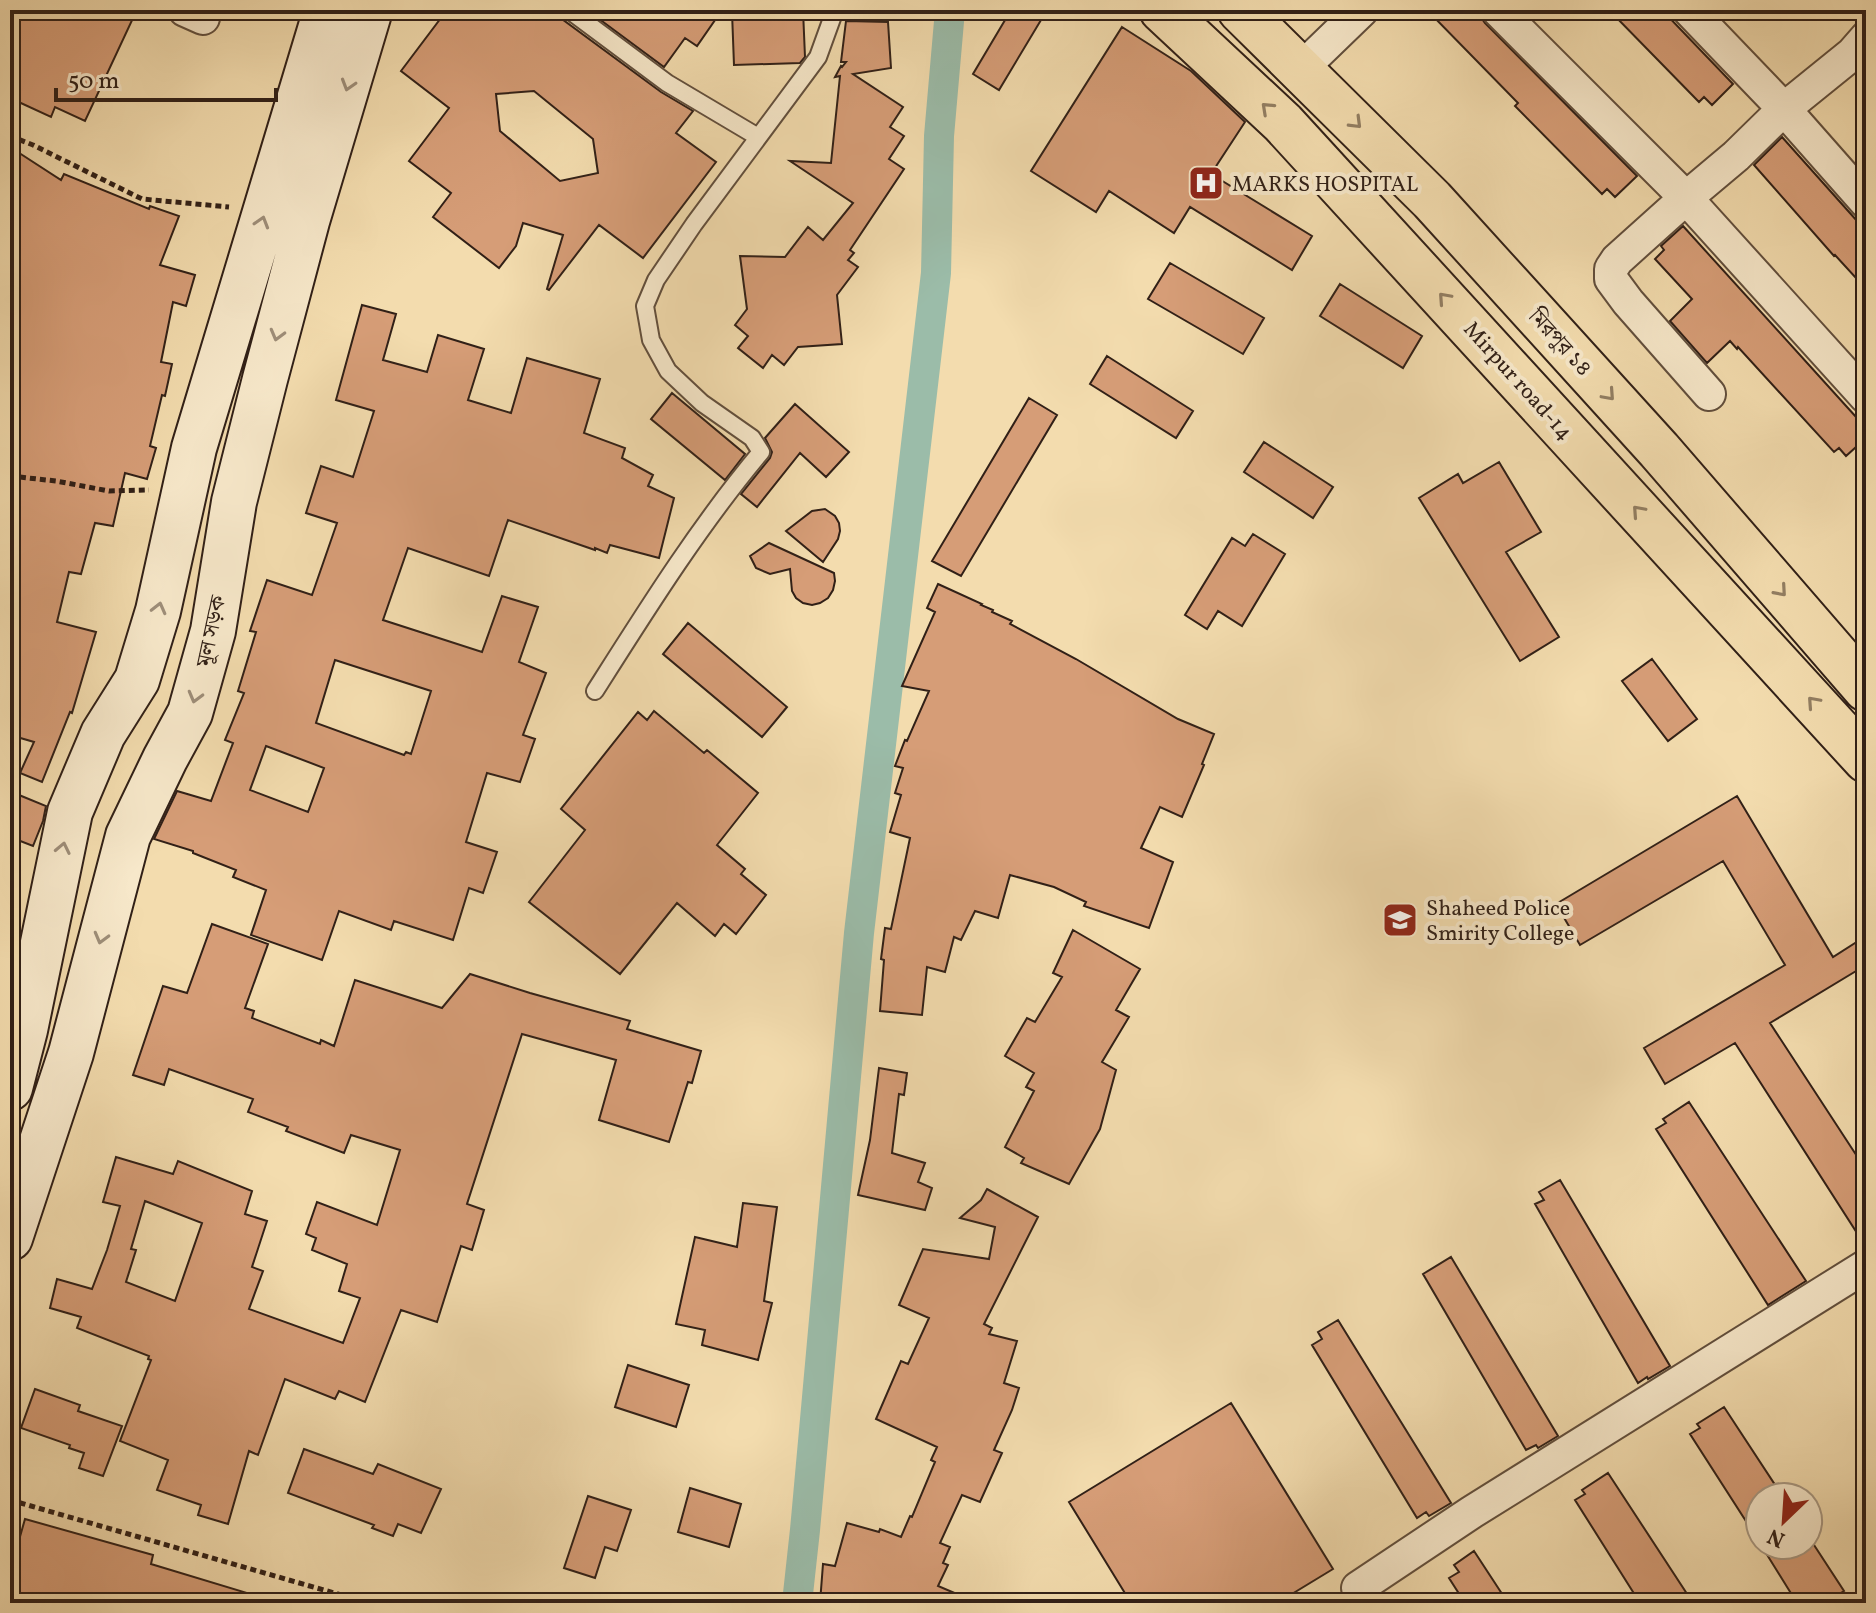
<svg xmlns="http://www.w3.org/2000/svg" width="1876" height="1613" font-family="Vollkorn,'Noto Serif Bengali',serif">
  <rect width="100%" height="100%" fill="#f3dcae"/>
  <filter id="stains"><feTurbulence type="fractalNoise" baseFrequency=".0025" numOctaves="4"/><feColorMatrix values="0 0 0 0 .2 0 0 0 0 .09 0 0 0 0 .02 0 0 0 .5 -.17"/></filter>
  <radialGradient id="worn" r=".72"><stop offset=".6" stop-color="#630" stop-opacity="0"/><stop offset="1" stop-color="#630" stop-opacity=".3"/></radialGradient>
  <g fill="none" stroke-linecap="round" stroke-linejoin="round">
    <!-- canal -->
    <path stroke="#9bbca9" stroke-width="30" d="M797,1603L805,1530L859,933L936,273L939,136L950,10"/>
  </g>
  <!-- building -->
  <path fill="#d69d77" stroke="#312017" stroke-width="2" fill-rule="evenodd" d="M14,10H121L134,16L85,121L55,107L51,117L10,98V19Z
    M447,10H558L562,19L661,92L693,111L676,133L716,162L643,258L599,225L549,290L547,289L563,235L523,223L516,246L499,268L433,217L451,193L409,161L449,108L401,71ZM534,91L593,139L598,173L560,181L500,131L496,94Z
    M587,10H722L697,46L685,38L664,67Z
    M791,10H803L805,57L800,63L734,65L732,12Z
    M1011,10H1047L999,90L973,74Z
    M1427,10H1480V16L1485,23L1637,176L1615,197L1607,189L1602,194L1515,106L1518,103Z
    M1609,10H1662L1733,84L1712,105L1704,97L1699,102Z
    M846,21L888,22L891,68L853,74L903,107L890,127L904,136L889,159L904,169L850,250L854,253L848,260L858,267L837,295L842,344L798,347L784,365L772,355L763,368L738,348L748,336L735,325L747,309L740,256L785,257L808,227L823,240L853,203L790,161L831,163L840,76L835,77L841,66L842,67L846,62H841Z
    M1122,27L1191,71L1245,122L1211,174L1312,236L1292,270L1190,207L1174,233L1109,191L1096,212L1031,171Z
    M1782,137L1866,231V289L1835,255L1834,256L1754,165Z
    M10,147L61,180L64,174L149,209L150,206L179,216L160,265L195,275L186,306L173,302L161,362L172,364L165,396L162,395L150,446L156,448L147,479L125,473L113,526L95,523L81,574L69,572L57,622L96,632L72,713L70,712L42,782L20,773L34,742L10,735Z
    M1683,226L1866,428V438L1846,456L1839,448L1834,452L1738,347L1737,349L1730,341L1707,363L1670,321L1692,299L1655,259L1664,250L1661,246Z
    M1170,263L1264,318L1243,354L1148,299Z
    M1340,284L1422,336L1403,368L1320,316Z
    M362,305L396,314L383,360L427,372L438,335L484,349L468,400L511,413L527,358L600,379L584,433L625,448L622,458L653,475L648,486L674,498L659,558L610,545L607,553L595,548V550L508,520L489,576L408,548L383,620L482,652L502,596L538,607L519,662L546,673L523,735L535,739L520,782L487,773L466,842L497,852L483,893L469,888L453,940L394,921L391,930L339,911L322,960L251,935L266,890L233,877L236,870L193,853V851L154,839L177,791L211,801L233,743L225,740L244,693L238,691L256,632L250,631L267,580L312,595L337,523L306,513L321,466L353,477L374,411L336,400ZM335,660L431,691L411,754L406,752L404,755L316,723ZM266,746L324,768L308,812L250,790Z
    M1107,356L1193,411L1176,438L1090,384Z
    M672,393L745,454L725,480L651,419Z
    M1029,398L1057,415L961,576L932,561Z
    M795,404L849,452L826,477L800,453L757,507L741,494L770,458L772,452L765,438Z
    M1264,442L1333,487L1313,518L1244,472Z
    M1499,462L1541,532L1506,552L1559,637L1520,661L1419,498L1458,474L1463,483Z
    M825,509L835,516L839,523L840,531L838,539L823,562L786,531L812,511Z
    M1253,534L1285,554L1242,626L1218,611L1207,629L1185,615L1232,538L1245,546Z
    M769,543L834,573L835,581L833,590L828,598L820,603L812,605L803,603L796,598L792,591L790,569L770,574L756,568L750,556Z
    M938,584L982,604L981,605L993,610L992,612L1012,621L1010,624L1076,659L1178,719L1214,734L1202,764L1204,765L1182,817L1160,807L1141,848L1173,862L1149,928L1084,906L1086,902L1054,887L1010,875L998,918L975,911L961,940L954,937L945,972L927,967L922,1015L880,1011L884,960L881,959L885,928L891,929L910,838L890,832L901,795L895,793L903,768L895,766L905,740L907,741L929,691L902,686L935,612L927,608Z
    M688,623L787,707L762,737L663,654Z
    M1652,659L1697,719L1668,741L1622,681Z
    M654,711L704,753L707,750L758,793L717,845L745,869L741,874L766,895L736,934L724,924L715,936L677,903L620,974L529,902L585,830L561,809L638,712L647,720Z
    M19,795L46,806L43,821L33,846L10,837V818Z
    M1737,796L1833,957L1866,936V965L1770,1023L1866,1170V1247L1735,1043L1665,1084L1644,1048L1785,965L1723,861L1580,945L1556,904Z
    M212,924L268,944L245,1008L254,1011L252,1018L320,1044L321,1040L334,1046L355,980L442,1008L470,974L530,993L630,1021L627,1029L701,1051L692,1083L688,1082L669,1142L599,1120L616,1060L522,1034L467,1204L484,1210L472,1250L461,1246L437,1322L401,1310L365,1402L339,1391L335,1399L285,1379L258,1455L249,1451L228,1524L198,1515L201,1505L157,1490L168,1460L120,1441L151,1360L148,1359L149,1356L77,1328L81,1317L50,1308L57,1279L92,1289L107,1250L120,1206L103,1202L116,1157L173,1174L178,1161L252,1191L245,1214L267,1221L252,1267L263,1271L249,1309L343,1343L360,1298L339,1291L347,1264L312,1250L316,1238L306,1234L317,1202L377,1225L400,1150L351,1135L344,1153L286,1131L288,1127L248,1112L253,1099L169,1069L164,1085L133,1075L163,986L187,993ZM145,1201L202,1223L175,1301L126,1282L136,1250L131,1249Z
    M1073,930L1140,969L1116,1010L1129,1017L1102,1062L1116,1070L1100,1129L1069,1184L1021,1163L1024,1158L1005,1147L1034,1091L1026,1087L1034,1073L1005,1056L1027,1018L1035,1022L1062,977L1053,973Z
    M879,1068L907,1073L904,1095L899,1094L892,1153L925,1163L918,1182L932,1188L925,1210L858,1195L870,1140Z
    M1689,1102L1806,1281L1768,1305L1656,1129L1666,1123L1663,1119Z
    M1560,1180L1670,1366L1648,1379L1647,1377L1638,1383L1535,1204L1544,1200L1539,1192Z
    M987,1189L1038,1217L984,1324L992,1328L989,1334L1017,1341L1004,1383L1019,1388L1012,1410L994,1450L1002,1453L980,1502L962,1495L940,1543L950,1547L943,1563L948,1565L938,1586L978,1603H820L823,1564L835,1566L847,1523L879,1532L880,1529L901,1537L910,1516L912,1517L935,1462L931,1460L937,1447L876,1419L901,1361L908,1364L929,1318L899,1305L923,1249L989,1259L995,1227L960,1218L981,1200Z
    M743,1203L777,1207L764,1301L772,1303L758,1360L702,1345L705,1330L676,1324L695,1237L737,1247Z
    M1451,1257L1558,1436L1538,1448L1536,1445L1526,1450L1423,1274Z
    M1338,1320L1451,1503L1429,1516L1426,1512L1417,1518L1312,1345L1322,1339L1318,1332Z
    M628,1365L689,1385L676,1427L615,1407Z
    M35,1389L80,1405L78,1411L122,1426L103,1476L79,1468L84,1453L69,1448L70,1445L21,1428Z
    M1231,1403L1333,1569L1277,1603H1131L1069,1502Z
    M1724,1407L1783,1497H1760V1543L1690,1434L1700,1428L1697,1424Z
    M304,1449L373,1474L378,1464L441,1489L421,1533L398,1524L393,1536L372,1528L374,1525L288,1493Z
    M1608,1473L1693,1603H1640L1575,1500L1585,1494L1582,1490Z
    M690,1488L741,1504L729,1547L678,1532Z
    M588,1496L631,1510L617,1551L605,1547L595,1578L564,1568Z
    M25,1519L153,1555L151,1564L260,1597L259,1603H10V1572Z
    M1761,1545H1814L1844,1591L1824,1603H1797Z
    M1474,1551L1508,1603H1465L1449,1578L1459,1572L1454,1565Z"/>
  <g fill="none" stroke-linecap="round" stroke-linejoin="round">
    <defs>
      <path id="lane" d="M569,10L667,83L758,137
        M595,691C647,609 699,526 761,452L752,438L702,403L668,371L651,340L645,306L656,280L694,224L818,57L835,10"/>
      <path id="street" d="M185,10L203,18
        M1498,10L1686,198L1866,397
        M1689,10L1784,109L1866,202
        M1301,69L1362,10
        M1709,394L1628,302L1611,279V269L1617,260L1686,198L1736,156L1784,109L1852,54L1866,38
        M1358,1588L1472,1512L1866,1266"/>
      <path id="secondary" d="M10,1088L25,1030L70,812L103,734L137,680L158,611L194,448L326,10
        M10,1238L71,1053L128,836L165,759L190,713L213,631L234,502L265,379L307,221L370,10"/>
      <path id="primary" d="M1162,10L1283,123L1866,760
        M1240,10L1432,200L1659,450L1866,689"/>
    </defs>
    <!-- lane casing -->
    <use href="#lane" stroke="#624f3d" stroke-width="20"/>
    <!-- street casing -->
    <use href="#street" stroke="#624f3d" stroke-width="36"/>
    <!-- secondary casing -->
    <use href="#secondary" stroke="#312017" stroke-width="48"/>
    <!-- primary casing -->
    <use href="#primary" stroke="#312017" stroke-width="48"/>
    <!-- path -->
    <path stroke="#312017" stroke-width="5" stroke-dasharray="6 4" stroke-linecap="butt" d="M10,136L33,145L142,199L229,207
      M10,476L56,481L109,491L149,490
      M10,1500L369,1603"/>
    <!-- lane -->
    <use href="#lane" stroke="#f7e8ca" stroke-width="16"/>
    <!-- street -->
    <use href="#street" stroke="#f7e8ca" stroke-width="32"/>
    <!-- secondary -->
    <use href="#secondary" stroke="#f7e8ca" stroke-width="44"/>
    <!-- primary -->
    <use href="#primary" stroke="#f3dcae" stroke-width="44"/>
  </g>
  <!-- one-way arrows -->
  <defs><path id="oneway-chevron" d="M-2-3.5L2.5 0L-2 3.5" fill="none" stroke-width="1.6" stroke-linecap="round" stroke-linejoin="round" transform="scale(2)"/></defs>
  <g stroke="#9e8e79">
    <use href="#oneway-chevron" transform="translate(348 85) rotate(107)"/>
    <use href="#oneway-chevron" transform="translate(262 222) rotate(-73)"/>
    <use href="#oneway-chevron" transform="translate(277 335) rotate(105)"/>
    <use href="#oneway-chevron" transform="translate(159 608) rotate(-76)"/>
    <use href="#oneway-chevron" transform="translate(195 697) rotate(105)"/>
    <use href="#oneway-chevron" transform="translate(63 848) rotate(-78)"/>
    <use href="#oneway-chevron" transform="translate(101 938) rotate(105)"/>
  </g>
  <g stroke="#927e62">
    <use href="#oneway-chevron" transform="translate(1267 108) rotate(-137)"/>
    <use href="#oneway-chevron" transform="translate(1356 123) rotate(45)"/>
    <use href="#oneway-chevron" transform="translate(1444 298) rotate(-132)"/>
    <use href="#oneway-chevron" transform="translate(1609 395) rotate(48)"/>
    <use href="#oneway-chevron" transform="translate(1638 511) rotate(-132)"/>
    <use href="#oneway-chevron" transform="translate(1781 591) rotate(49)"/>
    <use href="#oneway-chevron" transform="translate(1813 702) rotate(-132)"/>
  </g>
  <!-- icons -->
  <defs>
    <symbol id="hospital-square" viewBox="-11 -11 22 22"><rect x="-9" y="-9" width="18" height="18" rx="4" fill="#8f2418" stroke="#f7e8ca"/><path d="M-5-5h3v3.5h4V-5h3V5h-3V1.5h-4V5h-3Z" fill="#fff"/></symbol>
    <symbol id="university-square" viewBox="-11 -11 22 22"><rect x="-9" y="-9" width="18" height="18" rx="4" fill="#8f2418" stroke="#f7e8ca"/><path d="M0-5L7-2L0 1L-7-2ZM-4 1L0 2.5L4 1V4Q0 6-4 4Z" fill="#fff"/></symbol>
  </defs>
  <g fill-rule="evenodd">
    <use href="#hospital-square" x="1186" y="163" width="40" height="40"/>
    <use href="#university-square" x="1380" y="900" width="40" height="40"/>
  </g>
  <g text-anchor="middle" stroke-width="8" stroke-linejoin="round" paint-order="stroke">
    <!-- poi labels -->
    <g font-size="22" fill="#312017" stroke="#f7e8ca" text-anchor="start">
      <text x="1232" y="191">MARKS HOSPITAL</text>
      <text x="1426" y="915">Shaheed Police<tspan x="1426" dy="25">Smirity College</tspan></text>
    </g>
    <!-- street labels -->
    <g font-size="22" fill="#312017" stroke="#f7e8ca">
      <text transform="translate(1561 342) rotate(48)" y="8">মিরপুর ১৪</text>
      <text transform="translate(1519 380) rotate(48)" y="8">Mirpur road-14</text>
      <text transform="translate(210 631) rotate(-78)" y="8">মূল সড়ক</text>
    </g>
  </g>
  <!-- margin -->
  <rect width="1876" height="1613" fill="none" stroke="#f3dcae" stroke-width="40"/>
  <rect x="12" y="12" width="1852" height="1589" fill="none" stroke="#312017" stroke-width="4"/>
  <rect x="20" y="20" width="1836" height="1573" fill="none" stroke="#312017" stroke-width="2"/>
  <!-- north arrow -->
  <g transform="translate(1784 1521) rotate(205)"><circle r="38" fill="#f7e8ca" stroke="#a89882" stroke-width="2"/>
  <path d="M0-6L14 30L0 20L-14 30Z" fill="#8f2418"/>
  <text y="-12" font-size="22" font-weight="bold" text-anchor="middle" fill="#312017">N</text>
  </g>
  <!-- scale -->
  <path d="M56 88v12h220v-12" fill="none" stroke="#312017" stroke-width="4"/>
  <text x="68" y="88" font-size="24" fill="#312017" stroke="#f7e8ca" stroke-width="6" paint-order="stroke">50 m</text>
  <rect width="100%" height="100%" filter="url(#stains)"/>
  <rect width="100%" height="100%" fill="url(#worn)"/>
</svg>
